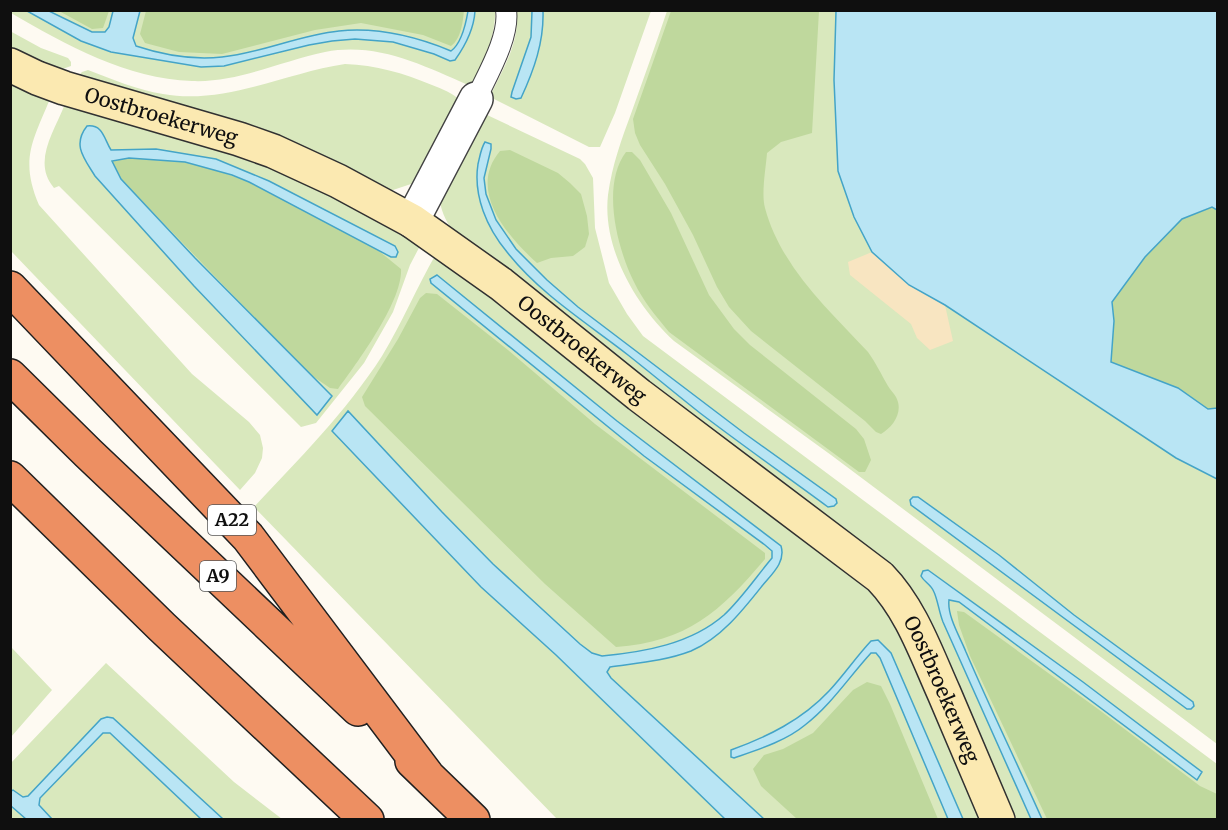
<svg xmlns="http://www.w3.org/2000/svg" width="1228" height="830" font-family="Merriweather,serif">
  <rect width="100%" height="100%" fill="#fefaf2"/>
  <!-- green -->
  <path fill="#d9e8bd" d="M11,10H495C496,38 483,61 472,84L468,85C422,65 377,42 325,52C281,61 238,83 192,81C127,79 66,45 11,13Z
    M516,11H651L615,113L600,147H589L492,98L491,94C503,69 521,40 516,11Z
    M667,11H836L834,80L909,285L945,305L1176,458L1217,479V744L831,455L674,341C636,306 602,248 608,195C612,165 622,138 632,111C644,77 656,44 667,11Z
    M10,31L41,48L68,58L71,62V66L57,71L11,51Z
    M345,64C376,65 403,73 432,85C442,89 453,93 461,101L414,183L390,191L78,76L82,72L88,70C112,79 137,90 163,94C225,105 285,73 345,64Z
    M10,80L50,99C32,142 20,160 39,205L192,374L249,422L260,435L263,448L262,458L255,473L240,490L11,251Z
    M65,104L292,171L421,244L410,265L393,312L364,363L316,423L301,427L59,186L54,188C32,162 54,132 65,104Z
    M485,114L580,159L585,164L593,178L595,228L609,283L627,314L643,336L1217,764V819H1012L927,629L457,236C447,224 442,214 439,198Z
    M436,254L882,596L986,819H557L254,507C299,459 346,412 382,356C402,323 417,287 436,254Z
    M11,647L52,690L11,737H10Z
    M106,663L234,782L282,819H11L10,764Z"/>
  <!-- forest -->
  <path fill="#bfd89d" d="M464,10C463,22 461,39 451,46L423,35L361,23L315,30L222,54L179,52L145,43L140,34L146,11Z
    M59,11H109L103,28L92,29Z
    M671,11H819L812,133L781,142L767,153C766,167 761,194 765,208C781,267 828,309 868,352C876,363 881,374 888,386C890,390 894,393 896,397C904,412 893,427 881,434L876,432L865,421L751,331L729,307L717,287L693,235L665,184L640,145L635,133L633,119Z
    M510,150L558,173L570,183L581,194L587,216L589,234L585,247L573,256L551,258L537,263C507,236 467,190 500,151Z
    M626,152H632L640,160L671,213L709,295L734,329L750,345L856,429L864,439L871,460L865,472H859L669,332C656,316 643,301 634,282C617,248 601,185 626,152Z
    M129,158L185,162L213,169L249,182L374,247L401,269C403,301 357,363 338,389L330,388L308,373L121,179L112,161Z
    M1212,207L1217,210V408L1208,409L1178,388L1111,362L1114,321L1112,302L1145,257L1182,219Z
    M426,293L437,294L508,350L595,424L765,553V559C721,611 687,642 616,647L545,584L365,406L362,397L398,339L420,298Z
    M957,611L964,612L1098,709L1200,786L1217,794V819H1047L970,656L959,625Z
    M867,682L881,686L890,704L938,819H797L761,786L753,769L764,755L783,749L813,733L853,690Z"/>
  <!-- sand -->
  <path fill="#f8e5c1" d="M872,252L909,285L945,305L953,341L930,350L917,338L911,324L850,275L848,262Z"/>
  <!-- water -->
  <path fill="#b9e5f4" stroke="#44a4c7" stroke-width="1.5" d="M27,11H49L92,32H105L109,27L113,11H140L133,38L136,46C163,55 194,60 222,57C262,53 299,35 339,31C378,27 415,36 451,51C462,43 466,23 468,11H475C474,28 465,46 455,60L450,61L434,54L393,42L355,39L332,41L309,45L224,66L201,67L111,52L81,41Z
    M532,11H543C544,42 534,70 521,98L516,99L511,97L512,92L531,37Z
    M836,11H1217V210L1212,207L1182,219L1145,257L1112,302L1114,321L1111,362L1178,388L1208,409L1217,408V479L1176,458L945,305L909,285L872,252L854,217L838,171L834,80Z
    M87,126C103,124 104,139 111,150L156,149L216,159L269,181L395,246L398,252L396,257H391L249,182L232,175L185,162L129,158L112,161L121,179L195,258L332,396L317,415L194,286L95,176C84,158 72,145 87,126Z
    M485,142L491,144V149L484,178L486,194L496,220L516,249L547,280L578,307L744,433L836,499L837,503L834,506L828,507C786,476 742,445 700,413C676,394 652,374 628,355C587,323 540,294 507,252C487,228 473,196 478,164C480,156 481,148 485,142Z
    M437,275L617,421L781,546C786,562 772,574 762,586C743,610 721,638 691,651C665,661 637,663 610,667L607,672L611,678L764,819H725L556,655L481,587L332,431L348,411L442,512L493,564L580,644L592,653L602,656C644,652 691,644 724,615C742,598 756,577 772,558V551L765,545L644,456L431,283L430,279Z
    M913,497H918L999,555L1074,615L1193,702L1194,706L1191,709H1187L911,505L910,500Z
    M928,570L1083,682L1202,772L1197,780L959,602L949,600C947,616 960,637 966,652C990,708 1017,763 1042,819H1031L943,622C939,612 938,601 934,592C931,584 924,582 921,576L923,571Z
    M878,640L891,653L963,819H948L880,658L876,653H871C849,677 831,705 805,725C786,741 757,750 734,758L731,757V750C767,737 802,720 829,691C844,675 856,657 871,641Z
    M107,717L113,718L223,819H201L110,733H103L40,798L39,805L52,819H26L11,806V791L13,790L23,797L28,796L101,719Z"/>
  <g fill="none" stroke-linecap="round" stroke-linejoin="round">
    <defs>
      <path id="lane" d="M476,99C487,75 510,37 506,10"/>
      <path id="street" d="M412,221L476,99"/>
      <g id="secondary">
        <path id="s1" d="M10,65L37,78L64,88L239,139L273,151L338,181L412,221L501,284L639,395L880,577C911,609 926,653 944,693C962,735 980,777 998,820"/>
      </g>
      <path id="highway" d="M10,288L248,537L427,775
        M10,376L88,453L358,709
        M10,478L162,627L367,820
        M412,761L473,820"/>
    </defs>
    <!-- lane casing -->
    <use href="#lane" stroke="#424242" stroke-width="22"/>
    <!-- street casing -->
    <use href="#street" stroke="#424242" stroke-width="36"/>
    <!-- secondary casing -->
    <use href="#secondary" stroke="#313131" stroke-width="36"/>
    <!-- highway casing -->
    <use href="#highway" stroke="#202020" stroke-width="36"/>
    <!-- lane -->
    <use href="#lane" stroke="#fff" stroke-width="20"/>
    <!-- street -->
    <use href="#street" stroke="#fff" stroke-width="33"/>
    <!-- secondary -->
    <use href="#secondary" stroke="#fbe9b1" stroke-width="33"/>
    <!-- highway -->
    <use href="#highway" stroke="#ed8f62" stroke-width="33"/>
  </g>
  <g text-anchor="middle" stroke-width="6" stroke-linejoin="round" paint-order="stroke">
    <!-- shield labels -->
    <g fill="#fff" stroke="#575757" stroke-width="1.5">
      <rect x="208" y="505" width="48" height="30" rx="4.5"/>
      <rect x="200" y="561" width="36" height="30" rx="4.5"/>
    </g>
    <g font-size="18" font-weight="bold" fill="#0f0f0f">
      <text x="232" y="526">A22</text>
      <text x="218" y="582">A9</text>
    </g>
    <!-- street labels -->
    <g font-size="20" fill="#0f0f0f" stroke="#fff">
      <text dy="7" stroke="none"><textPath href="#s1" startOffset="160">Oostbroekerweg</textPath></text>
      <text dy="7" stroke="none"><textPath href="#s1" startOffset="646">Oostbroekerweg</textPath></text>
      <text dy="7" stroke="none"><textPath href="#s1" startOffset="1150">Oostbroekerweg</textPath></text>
    </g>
  </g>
  <!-- border -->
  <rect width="1228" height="830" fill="none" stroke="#0f0f0f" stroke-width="24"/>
</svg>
